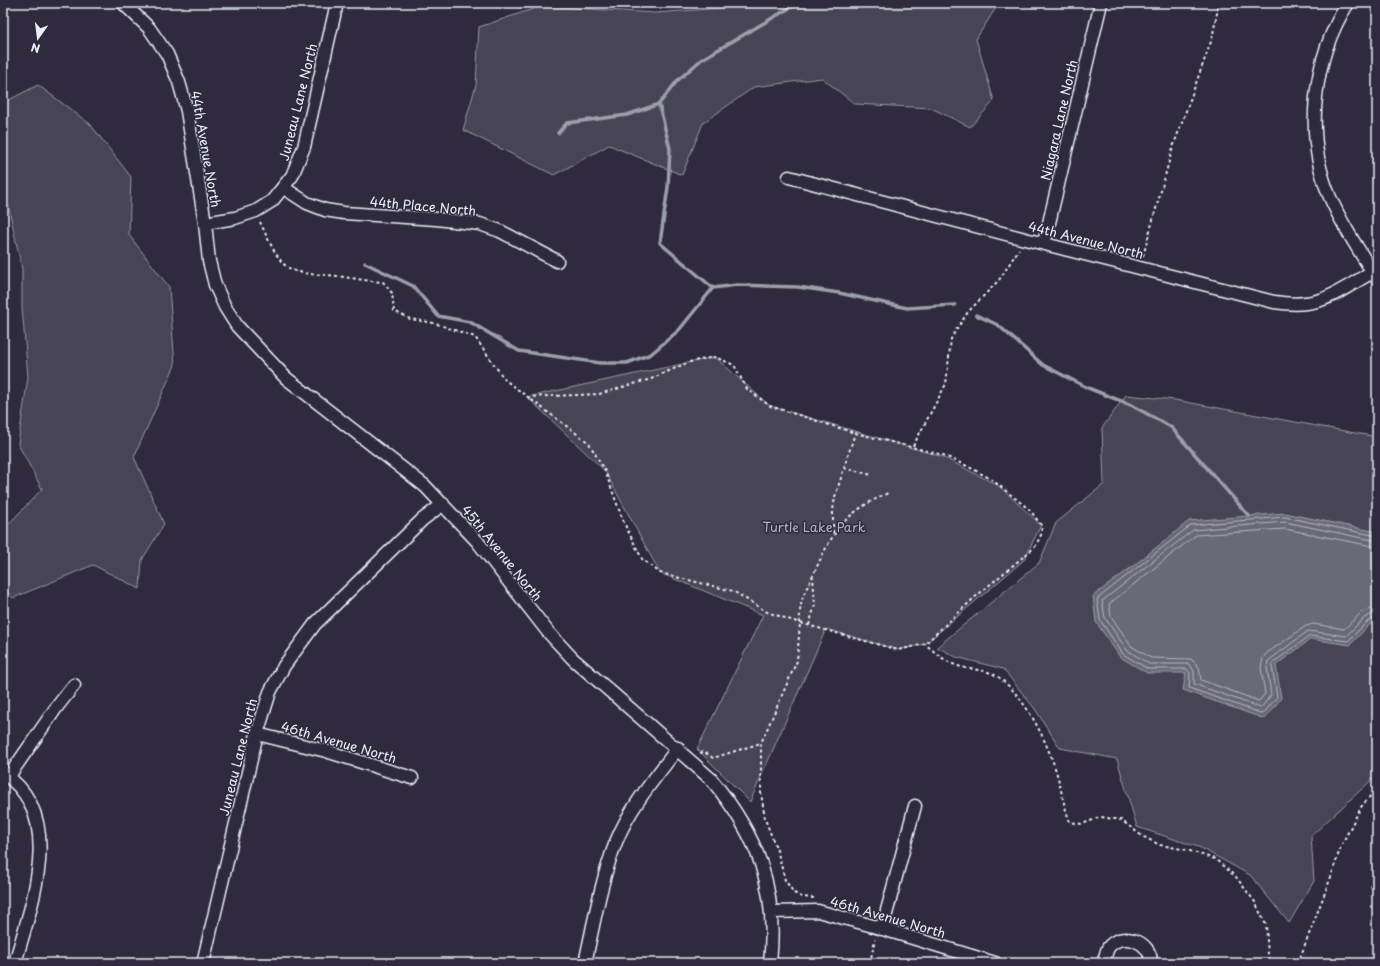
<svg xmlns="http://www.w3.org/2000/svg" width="1380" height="966" font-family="'Playpen Sans',sans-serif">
  <rect width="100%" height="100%" fill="#2f2a3d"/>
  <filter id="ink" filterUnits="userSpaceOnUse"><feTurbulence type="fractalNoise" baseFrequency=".025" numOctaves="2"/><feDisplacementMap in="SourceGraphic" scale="8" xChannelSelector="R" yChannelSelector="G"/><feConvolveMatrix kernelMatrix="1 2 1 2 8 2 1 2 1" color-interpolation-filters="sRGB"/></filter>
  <g filter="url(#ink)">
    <!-- green -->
    <path fill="#464455" stroke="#979aa6" d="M738,3H999L976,39L994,101L970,127L931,108L855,104L822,78L754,87L703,123L682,175L609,145L554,175L463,130L476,85L479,27L542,6L655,13L722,8Z
      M38,85L90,124L131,177L129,235L169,287L175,365L134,457L164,524L142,560L140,589L93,565L13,598L3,588V530L42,489L18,444L28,377L22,308V269L6,195L3,174V103Z
      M715,357L770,406L943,457L999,486L1041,525L1024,560L925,644L898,650L826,629L750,802L697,749L763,615L660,573L605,471L527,397Z
      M1126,395L1175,400L1377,437V775L1311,836L1314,881L1289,923L1250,875L1201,848L1137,827L1117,759L1060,748L1035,709L1003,669L956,657L937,647L1039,563L1056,523L1104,484L1102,428Z"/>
    <!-- water -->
    <path fill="#696978" stroke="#9c9fab" d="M1285,513L1377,532V620L1369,625L1350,645L1311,639L1276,665L1281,698L1265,719L1183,690L1186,673H1147L1120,657L1096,622L1093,596L1132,567L1189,521Z"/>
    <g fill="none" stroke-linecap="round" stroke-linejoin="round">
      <!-- shore -->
      <path stroke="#b5bbc5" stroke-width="1" d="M1377,536L1285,517L1191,525L1097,599L1100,620L1123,654L1148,669H1187L1190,673L1189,688L1263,714L1277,697L1272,666L1274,662L1310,636L1348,641L1367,622L1377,617
        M1377,541L1285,522L1193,530L1102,601L1105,618L1127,650L1149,664H1189L1194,671V684L1261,708L1271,695L1267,667L1268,661L1308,631L1346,636L1364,618L1377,612
        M1377,547L1285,529L1196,535L1109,604L1111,616L1131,646L1151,658L1191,659L1199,667L1201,680L1259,701L1265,694L1261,667L1263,658L1267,653L1306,626L1313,624L1344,629L1362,612L1377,606"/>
      <!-- stream -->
      <path stroke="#9c9fab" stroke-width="3.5" d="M558,133L567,123L627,115L659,104
        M365,263L413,286L438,316L470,322L519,351L600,363H627L651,354L679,330L713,288L737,285L798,287L839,293L907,308L955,305
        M713,288L660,243L668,187L670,149L659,104L677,81L702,59L798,3
        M976,315L998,325L1043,365L1088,388L1131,405L1171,427L1249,516"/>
      <defs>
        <path id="service" d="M1375,886L1377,887"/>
        <path id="minor" d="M123,3L149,28L167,54L179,82L187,111L205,223L209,261L215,285L225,307L237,326L286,378L425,486L477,541L548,632L573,659L711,779C758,836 778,888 770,963
          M1348,3C1313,58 1304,134 1329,195C1342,225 1360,252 1377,279
          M789,177L1025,239L1274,302C1320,309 1335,294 1372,272
          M284,188L307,203L325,210L344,213L436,219L480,224L500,231L557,261
          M205,223L235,218L256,211L272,201L292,176L304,147L337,3
          M1044,244L1101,3
          M257,734L326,751L412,778
          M3,773C67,815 31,905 15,963
          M9,776L56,708L74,685
          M771,912L818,911L873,926L995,963
          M882,929L915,806
          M203,963L257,734L270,692L284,666L315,624L422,520L443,504
          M585,963C594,923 601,880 616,842C630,807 655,778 678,748
          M1103,963C1105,959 1106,952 1108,948C1121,930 1152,941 1151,963"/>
      </defs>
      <!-- service casing -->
      <use href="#service" stroke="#e8f1f8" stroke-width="9"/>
      <!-- minor casing -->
      <use href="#minor" stroke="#e8f1f8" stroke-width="15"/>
      <!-- path -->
      <path stroke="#e8f1f8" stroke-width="2" stroke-dasharray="3 3" stroke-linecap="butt" d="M260,222C266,234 277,262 289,268C303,276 322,274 337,276C352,278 367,281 383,282L392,293L394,311L410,319L434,323L475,337L505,380L589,443L605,471L624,523L642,559L660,573L733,591L767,612L800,623C799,600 804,594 814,573C833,531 844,513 888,493
        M1143,256L1173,147L1212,39L1219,3
        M527,397L599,394L651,379L689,362L715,357L734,365L747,389L770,406L855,433L943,455L969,467L991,479L1030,510L1041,525L1042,533L1035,547L974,598L925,644
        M913,446L946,384L951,339L956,330L968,312L999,280L1019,249
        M844,468L872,475
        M833,533V510L835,497L855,433
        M809,625L815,605L813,577
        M700,753L704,752L713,758L761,743
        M814,898L802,897L794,893L785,880L778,853L765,819L761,793V743L797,661L800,623L898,650L925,644C935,652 945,662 958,666C972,671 988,668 1001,679C1028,701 1049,745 1058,778C1062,793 1064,807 1070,822L1082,824L1101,817L1121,820L1142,836L1160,845L1187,850L1215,859L1236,877L1255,902L1266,925L1268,955L1271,963
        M832,901L860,909
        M870,963L875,939
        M1298,963L1331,877L1341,846L1361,807L1377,788"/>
      <!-- service -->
      <use href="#service" stroke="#2f2a3d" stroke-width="6"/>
      <!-- minor -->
      <use href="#minor" stroke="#2f2a3d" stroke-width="12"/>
    </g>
  </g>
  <g text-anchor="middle" stroke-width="3" stroke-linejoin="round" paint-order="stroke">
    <!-- street labels -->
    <g font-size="13" fill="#e8f1f8" stroke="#2f2a3d">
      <text transform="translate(298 102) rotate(-76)" y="5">Juneau Lane North</text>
      <text transform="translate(1059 120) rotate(-77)" y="5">Niagara Lane North</text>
      <text transform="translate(206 149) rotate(80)" y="5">44th Avenue North</text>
      <text transform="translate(423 206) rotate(5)" y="5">44th Place North</text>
      <text transform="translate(1086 240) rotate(14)" y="5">44th Avenue North</text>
      <text transform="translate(502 553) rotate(51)" y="5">45th Avenue North</text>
      <text transform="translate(339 742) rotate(16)" y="5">46th Avenue North</text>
      <text transform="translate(238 757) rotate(-76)" y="5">Juneau Lane North</text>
      <text transform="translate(888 917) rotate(16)" y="5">46th Avenue North</text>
    </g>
    <!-- park labels -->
    <g font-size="13" fill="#afb4bf" stroke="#2f2a3d">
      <text x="814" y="532">Turtle Lake Park</text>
    </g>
  </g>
  <!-- margin -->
  <rect width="1380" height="966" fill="none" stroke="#2f2a3d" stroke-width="16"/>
  <rect x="8" y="8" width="1364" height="950" fill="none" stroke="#e8f1f8" stroke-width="1.5" filter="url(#ink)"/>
  <!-- north arrow -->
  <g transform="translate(38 38) rotate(194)" stroke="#2f2a3d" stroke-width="3" paint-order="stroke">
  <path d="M0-3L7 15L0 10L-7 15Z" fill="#e8f1f8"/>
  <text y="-6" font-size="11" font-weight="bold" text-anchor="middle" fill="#e8f1f8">N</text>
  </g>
</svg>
